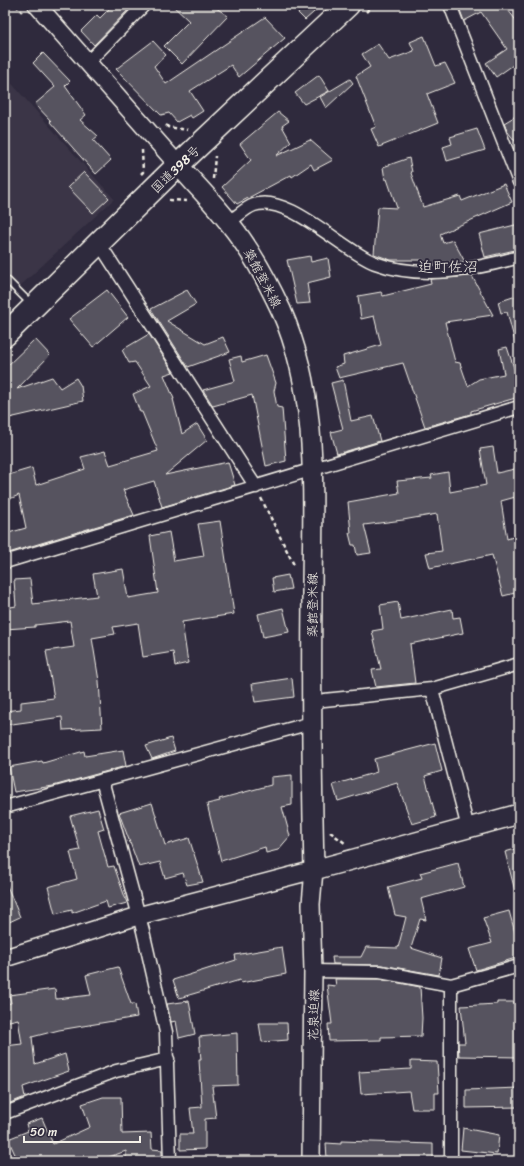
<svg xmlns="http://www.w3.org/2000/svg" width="524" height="1166" font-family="Sriracha,'Klee One',sans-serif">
  <rect width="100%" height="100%" fill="#2f2a3d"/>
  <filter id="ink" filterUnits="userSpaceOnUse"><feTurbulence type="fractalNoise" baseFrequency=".025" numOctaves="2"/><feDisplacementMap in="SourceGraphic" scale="8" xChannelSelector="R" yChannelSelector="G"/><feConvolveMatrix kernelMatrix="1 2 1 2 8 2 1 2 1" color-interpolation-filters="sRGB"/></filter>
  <g filter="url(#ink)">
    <!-- built -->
    <path fill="#3b3647" d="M5,76L114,199L5,300Z"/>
    <!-- building -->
    <path fill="#56525f" stroke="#f4f1e8" d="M113,5H133L94,45L81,31L97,15L100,18Z
      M172,5H212L228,16L182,64L164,46L189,21Z
      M290,5H322L305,20Z
      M458,5H504L519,24V67L516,63L496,77L486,63L507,49L481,12L464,21Z
      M265,17L285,38L239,77L231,65L190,91L203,111L192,118L190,115L177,122L169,113L161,115L116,69L153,41L166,55L154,66L166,84Z
      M424,36L436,66L445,63L455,83L427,94L438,123L379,147L371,129L376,127L356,76L370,67L362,54L378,44L389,60L414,51L410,42Z
      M43,53L70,81L65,86L86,115L80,120L98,136L93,140L111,160L96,174L50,122L51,121L35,104L55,87L33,63Z
      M319,75L329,91L304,104L295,93Z
      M350,79L353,83L326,108L320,97Z
      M278,112L289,121L282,126L291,142L276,156L310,140L333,160L314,170L311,164L292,177L291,175L237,204L222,187L251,160L240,144Z
      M519,114V146L507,131L504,123Z
      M477,129L485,150L447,161L443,147L452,144L450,137Z
      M409,158L412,172L411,173L423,207L460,196L462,201L504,184L512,202L440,234L443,243L453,240L465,262L425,264L423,260H391L374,254L378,207L397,208L387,179L385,180L383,167Z
      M84,172L109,198L93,213L68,187Z
      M519,224V249L485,257L479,234Z
      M310,256L311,262L328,258L331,277L307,283L310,303L297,304L287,260Z
      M472,276L493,315L445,322L455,362L460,363L468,386L479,379L504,374L499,349L507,347L519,383V397L471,411V414L425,427L403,363L339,378L335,367L344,364L343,356L381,345L374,316L361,319L358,296L381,292L383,296L431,284L430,279Z
      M107,290L128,317L93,347L69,319Z
      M187,290L196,304L167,321L205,344L223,337L230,352L188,367L151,309Z
      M519,295V342H515L507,312L501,313L498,302Z
      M149,334L173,372L164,375L174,399H173L182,434L197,424L207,440L165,475L228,462L235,485L162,507L154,481L123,490L134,515L5,554V534L26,528L19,495L5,501V476L32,468L36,485L85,469L81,457L105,451L110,465L158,451L142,412H140L133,394L151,386L135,362L129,363L122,350Z
      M35,339L50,355L17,389L52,377L60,388L76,378L81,386L83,401L5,419V368Z
      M266,355L276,383L274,391L277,407L282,408L286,461L266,466L252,395L213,406L203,390L235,381L229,359L241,356L242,362Z
      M343,380L351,421L373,416L380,441L337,454L331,432L343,429L331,383Z
      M493,447L497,473L519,468V496L501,501L507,539L519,535V592L503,596L492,555L430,568L426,553L442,551L437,514L403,520L364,525L371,553L357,555L355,545H352L349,533H351L348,502L399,493L397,481L432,478L431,475L448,472L450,492L486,485L480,449Z
      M220,521L234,614L182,622L188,663L175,666L173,652L143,657L138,623L113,627L115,634L92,638L99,681L102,728L63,730L62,717L5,725V711L21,709V702L54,698L46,651L74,647L70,621L35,625V627L5,629V608L16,606L14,580L30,579L33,604L97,596L93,574L123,569L128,598L158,593L150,536L169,532L174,561L204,556L198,524Z
      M288,575L291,589L274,592L272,578Z
      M398,602L401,620L452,609L453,618L460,617L463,633L410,644L415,683L376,687L372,670L381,669L372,631L383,629L380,605Z
      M283,608L289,632L263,637L258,614Z
      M292,678L294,697L255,702L252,684Z
      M171,738L175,751L152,759L146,746Z
      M435,743L442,771L425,776L436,817L412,824L397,783L338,801L333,785L377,772L374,759Z
      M123,750L126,766L53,786L14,792L9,767L42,761L43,763L84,751L85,756Z
      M292,775V805L282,807L290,836L278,850L266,853L265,847L221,861L207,804L220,801L219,799L271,785V777Z
      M152,803L165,845L189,838L203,882L187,885L183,873L165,878L160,862L139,867L119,813Z
      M98,809L104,829L98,831L108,867L114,866L127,903L108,908L106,901L72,913V910L55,914L48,887L77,879L70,852L80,850L70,816Z
      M519,848V890L515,891L505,852Z
      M458,863L464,887L421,899L426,920L420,919L411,948L442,958L439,975L381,965L333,964L332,957H361L366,947L398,948L406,917L395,915L388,887L422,878L420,873Z
      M5,881L20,917L5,924Z
      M509,911L519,947V957L476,970L469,949L492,943L483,918Z
      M282,947L286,974L241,983L240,980L179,998L173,980L236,960L235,955Z
      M118,967L131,1004H135L137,1017L59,1030L32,1037L35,1064L65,1054L69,1071L23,1087L25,1097L5,1105V1046L22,1044L18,1019L5,1022V1004L11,1003L9,995L55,989L56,999L91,995L86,975Z
      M335,979H379L420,987L422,1018L421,1036L381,1037V1040L329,1041L328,1024H332L327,985L336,986Z
      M189,1001L195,1034L179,1038L176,1021L171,1022L167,1004Z
      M497,1002H519V1057L459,1056L458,1043H465L461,1006L497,1004Z
      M259,1023H287L288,1040L262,1042Z
      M237,1033L238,1085L212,1086L216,1118L205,1119V1149L180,1150V1134H193L190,1108L202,1107L199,1060H201L199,1037Z
      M411,1061L437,1062L439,1093H435V1109H412L409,1091L361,1094L359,1072L411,1069Z
      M519,1088V1107L466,1108V1090Z
      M103,1097H121L122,1134L151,1133L152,1149L162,1150V1161H126V1151L98,1161H18L8,1139L28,1131L26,1124L42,1118L53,1144L90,1127L82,1104Z
      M463,1128L499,1135L497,1154L461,1150Z
      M341,1141L433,1144V1160L327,1159L326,1143L341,1144Z"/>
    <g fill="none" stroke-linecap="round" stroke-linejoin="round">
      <defs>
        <path id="lane" d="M8,281L31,304"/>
        <path id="street" d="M450,5L519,182
          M88,62L144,5
          M229,222C237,217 245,208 254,205C288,193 343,251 375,263C421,280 473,270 519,257
          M99,243L256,487
          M5,562L519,407
          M432,689L468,828
          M311,703L324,700L432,689L519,664
          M102,780L143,931L166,1032L170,1161
          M5,807L311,723
          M313,971L380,972L451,985
          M5,1113L116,1071L168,1059
          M451,1161V985L519,966"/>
        <path id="secondary" d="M37,5L178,165
          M5,958L138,916L314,870L311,904L313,971L311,1161"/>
        <path id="primary" d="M178,165C195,184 214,203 230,224C251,250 267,280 281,310C321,400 312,502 312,597C311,688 312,779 314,870L519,814"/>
        <path id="highway" d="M5,335L178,165L348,5"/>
      </defs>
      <!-- lane casing -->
      <use href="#lane" stroke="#f4f1e8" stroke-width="9"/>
      <!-- street casing -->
      <use href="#street" stroke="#f4f1e8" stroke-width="15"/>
      <!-- secondary casing -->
      <use href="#secondary" stroke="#f4f1e8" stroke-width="20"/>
      <!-- primary casing -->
      <use href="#primary" stroke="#f4f1e8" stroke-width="22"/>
      <!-- highway casing -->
      <use href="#highway" stroke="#f4f1e8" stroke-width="25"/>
      <!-- path -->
      <path stroke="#f4f1e8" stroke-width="2.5" stroke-dasharray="4 3" stroke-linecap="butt" d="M16,5L22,12
        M366,12L373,5
        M166,125L168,127L188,130
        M141,174L143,172L142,150
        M213,179L215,156
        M169,200L188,201
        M261,498L294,565
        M330,832L345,843"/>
      <!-- lane -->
      <use href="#lane" stroke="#2f2a3d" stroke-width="6"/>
      <!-- street -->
      <use href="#street" stroke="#2f2a3d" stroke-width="12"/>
      <!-- secondary -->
      <use href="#secondary" stroke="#2f2a3d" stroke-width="17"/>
      <!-- primary -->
      <use href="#primary" stroke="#2f2a3d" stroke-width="19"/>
      <!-- highway -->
      <use href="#highway" stroke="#2f2a3d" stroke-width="22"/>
    </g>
  </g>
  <g text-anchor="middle" stroke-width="4" stroke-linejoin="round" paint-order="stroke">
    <!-- street labels -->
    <g font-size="13" fill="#f4f1e8" stroke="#2f2a3d">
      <text transform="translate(175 169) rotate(-44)" y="5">国道398号</text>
      <text transform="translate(263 278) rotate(62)" y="5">築館登米線</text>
      <text transform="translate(312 605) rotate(-90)" y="5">築館登米線</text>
      <text transform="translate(313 1015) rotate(-89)" y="5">花泉迫線</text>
    </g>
    <!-- quarter labels -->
    <g font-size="15" fill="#f4f1e8" stroke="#2f2a3d">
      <text x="448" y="272">迫町佐沼</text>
    </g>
  </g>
  <!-- margin -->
  <rect width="524" height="1166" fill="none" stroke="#2f2a3d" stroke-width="20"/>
  <rect x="10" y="10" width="504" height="1146" fill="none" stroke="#f4f1e8" stroke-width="1.5" filter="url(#ink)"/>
  <!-- scale -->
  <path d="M24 1136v6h116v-6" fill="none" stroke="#f4f1e8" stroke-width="2"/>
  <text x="30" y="1136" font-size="12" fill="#f4f1e8" stroke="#2f2a3d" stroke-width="3" paint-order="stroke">50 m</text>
</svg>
